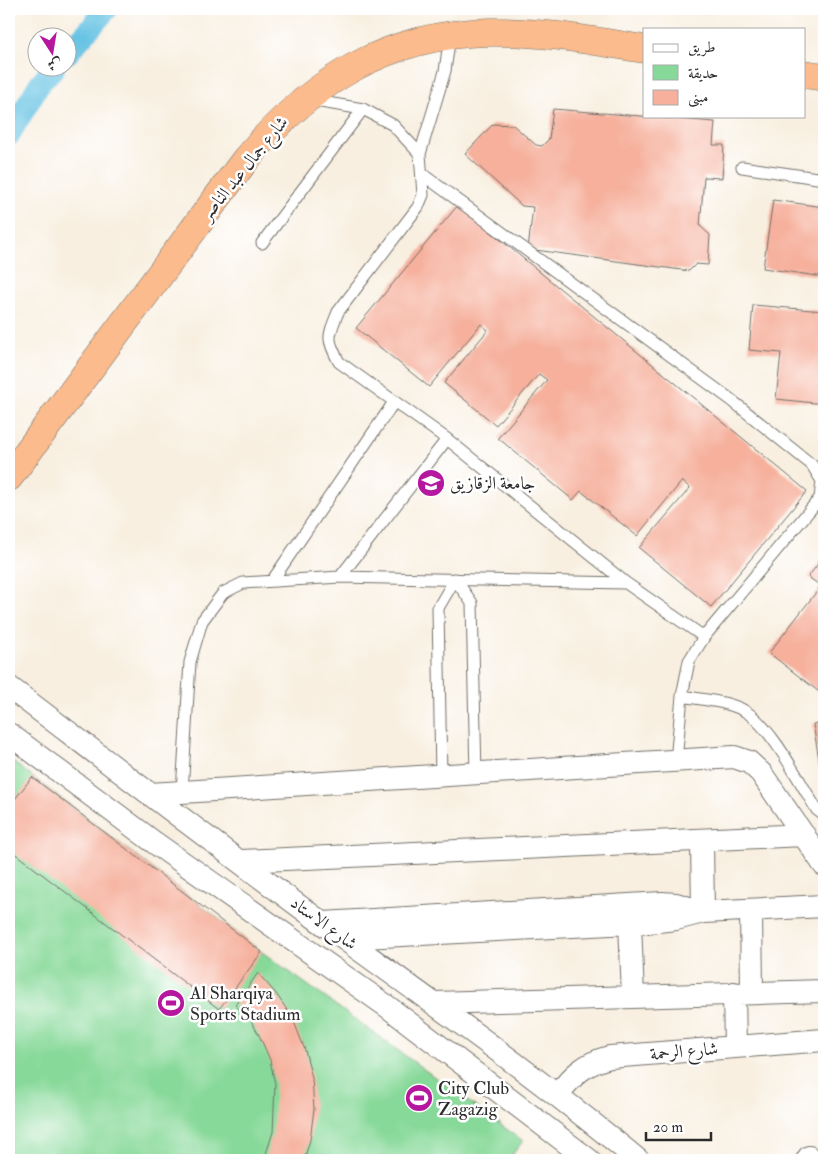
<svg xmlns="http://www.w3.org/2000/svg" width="833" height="1169" font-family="'IM FELL Double Pica',Amiri,serif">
  <rect width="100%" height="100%" fill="#fff"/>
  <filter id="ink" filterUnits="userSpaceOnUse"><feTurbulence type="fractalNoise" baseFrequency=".02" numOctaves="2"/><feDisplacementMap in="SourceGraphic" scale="10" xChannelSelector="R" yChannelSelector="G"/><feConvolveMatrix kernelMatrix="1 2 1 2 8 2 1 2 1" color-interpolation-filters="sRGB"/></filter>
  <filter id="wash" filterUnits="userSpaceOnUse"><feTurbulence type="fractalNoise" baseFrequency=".0096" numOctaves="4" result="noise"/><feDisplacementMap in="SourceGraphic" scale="20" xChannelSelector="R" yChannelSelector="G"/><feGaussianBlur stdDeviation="1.12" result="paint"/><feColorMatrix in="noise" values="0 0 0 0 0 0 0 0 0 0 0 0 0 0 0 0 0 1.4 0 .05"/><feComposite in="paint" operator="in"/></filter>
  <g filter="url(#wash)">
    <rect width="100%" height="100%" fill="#f8efe0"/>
    <!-- green -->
    <path fill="#87d999" stroke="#598262" d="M9,759L262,952L523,1141L508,1160H9Z"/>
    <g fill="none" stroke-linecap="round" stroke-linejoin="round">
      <!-- canal -->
      <path stroke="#65c2e3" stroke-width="22" d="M68,53L107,9
        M9,135L40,83L54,68"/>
    </g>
    <g id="blocks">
      <!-- building -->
      <path fill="#f6b09c" d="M553,109L715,122L713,145H724L722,178L704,177L700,226L710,235L708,265L696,264L689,271L528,249L533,207L522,206L465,154L493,124L513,125L536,145L542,146L549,139Z
        M773,200L824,207V277L763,268Z
        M458,205L807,491L711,607L639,548L690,488L682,481L637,536L581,491L573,500L498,438L547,380L539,374L496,425L444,383L488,330L481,324L429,387L356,328Z
        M753,305L824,311V404L776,399L781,353L749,350Z
        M824,556V693L823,695L769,653L821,586L808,577Z
        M824,722V784H823L813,724Z
        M32,777L262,952L219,1009L9,849V807Z
        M258,973L277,995L293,1019L305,1050L312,1078L314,1109L310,1140L304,1160H264L273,1132L275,1084L270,1060L260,1037L249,1017L235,1005Z"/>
    </g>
  </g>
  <g filter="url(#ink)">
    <use href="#blocks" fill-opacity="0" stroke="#73706a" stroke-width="1"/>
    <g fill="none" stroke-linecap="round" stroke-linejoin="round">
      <defs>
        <path id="lane" d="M309,100L363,109L393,125L420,154L423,195L418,207L338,312C328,337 326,338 339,362L447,439L626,583L704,637
          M420,154L445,71L450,35
          M742,167L824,179
          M422,174L730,399L812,465L822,481L820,498L704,637L689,661L682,696L676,761
          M262,243L363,109
          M340,577L447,439
          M272,581L394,402
          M682,696C703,700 731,701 748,713C774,731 800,783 817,810L824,815
          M441,776L438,608L455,579L472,603L476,774
          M182,792L190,662L202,621L223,593L243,583L340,577L626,583"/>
        <path id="street" d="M9,687C113,766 217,846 322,923C429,1000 536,1076 638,1160
          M9,734L155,843L388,1007L589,1160
          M150,794L734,757L749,762L761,773L824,865
          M702,840L703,912
          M242,861L804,835
          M751,910L752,993
          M323,923L662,903L676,904L702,912
          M630,923L633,997
          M345,938L648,922L676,919L703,912L824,906
          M734,993L735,1047
          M435,1003L824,991
          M558,1094C573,1075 585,1063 610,1057L824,1040
          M807,1160L809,1157"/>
        <path id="highway" d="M804,74L824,77
          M9,477L246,159C311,82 386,34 490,32C541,31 594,41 644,49"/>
      </defs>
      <!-- lane casing -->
      <use href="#lane" stroke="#73706a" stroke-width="13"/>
      <!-- street casing -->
      <use href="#street" stroke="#73706a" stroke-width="24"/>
      <!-- highway casing -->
      <use href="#highway" stroke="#73706a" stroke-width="29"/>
      <!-- lane -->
      <use href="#lane" stroke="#fff" stroke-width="11"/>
      <!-- street -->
      <use href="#street" stroke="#fff" stroke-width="22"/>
      <!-- highway -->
      <use href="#highway" stroke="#fbbb8c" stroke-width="28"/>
    </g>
  </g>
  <!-- icons -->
  <defs>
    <symbol id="university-disc" viewBox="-11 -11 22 22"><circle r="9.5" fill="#b5179e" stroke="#fff"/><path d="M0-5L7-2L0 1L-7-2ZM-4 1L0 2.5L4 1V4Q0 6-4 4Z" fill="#fff"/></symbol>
    <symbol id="stadium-disc" viewBox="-11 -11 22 22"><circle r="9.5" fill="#b5179e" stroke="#fff"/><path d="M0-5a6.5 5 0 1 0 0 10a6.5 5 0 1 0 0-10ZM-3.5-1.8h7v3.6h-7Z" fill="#fff"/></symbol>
  </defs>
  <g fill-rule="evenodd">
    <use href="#university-disc" x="415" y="467" width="32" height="32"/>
    <use href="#stadium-disc" x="155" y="987" width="32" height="32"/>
    <use href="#stadium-disc" x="403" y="1082" width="32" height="32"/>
  </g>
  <g text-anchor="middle" stroke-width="5" stroke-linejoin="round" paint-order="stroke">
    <!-- street labels -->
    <g font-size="18" fill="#2b2b2b" stroke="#fff">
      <text transform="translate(244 168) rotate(-51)" y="6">شارع جمال عبد الناصر</text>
      <text transform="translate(324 923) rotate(36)" y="6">شارع الاستاد</text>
      <text transform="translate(684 1051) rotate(-5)" y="6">شارع الرحمة</text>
    </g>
    <!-- poi labels -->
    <g font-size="18" fill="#2b2b2b" stroke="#fff" text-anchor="start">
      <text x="450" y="489">جامعة الزقازيق</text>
      <text x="190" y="999">Al Sharqiya<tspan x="190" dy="21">Sports Stadium</tspan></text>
      <text x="438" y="1094">City Club<tspan x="438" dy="21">Zagazig</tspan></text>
    </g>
  </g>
  <!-- margin -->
  <rect width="833" height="1169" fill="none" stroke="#fff" stroke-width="30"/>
  <!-- legend -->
  <rect x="643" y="28" width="162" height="90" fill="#ffffff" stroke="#aaaaaa"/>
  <rect x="653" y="44" width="25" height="8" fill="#ffffff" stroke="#aaaaaa"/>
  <text x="688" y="52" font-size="15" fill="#2b2b2b">طريق</text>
  <rect x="653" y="65" width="25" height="15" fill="#87d999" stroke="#aaaaaa"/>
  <text x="688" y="78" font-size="15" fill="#2b2b2b">حديقة</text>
  <rect x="653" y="90" width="25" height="15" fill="#f6b09c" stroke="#aaaaaa"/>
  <text x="688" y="102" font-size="15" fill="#2b2b2b">مبنى</text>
  <!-- north arrow -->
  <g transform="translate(52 52) rotate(168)"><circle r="24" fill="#ffffff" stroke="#aaaaaa"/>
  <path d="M0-4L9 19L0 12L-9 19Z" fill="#b5179e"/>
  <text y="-8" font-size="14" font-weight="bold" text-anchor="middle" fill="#2b2b2b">ش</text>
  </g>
  <!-- scale -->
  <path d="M646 1132v8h65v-8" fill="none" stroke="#2b2b2b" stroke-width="2.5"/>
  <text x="653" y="1132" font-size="15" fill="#2b2b2b" stroke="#ffffff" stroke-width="4" paint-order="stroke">20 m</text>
</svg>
